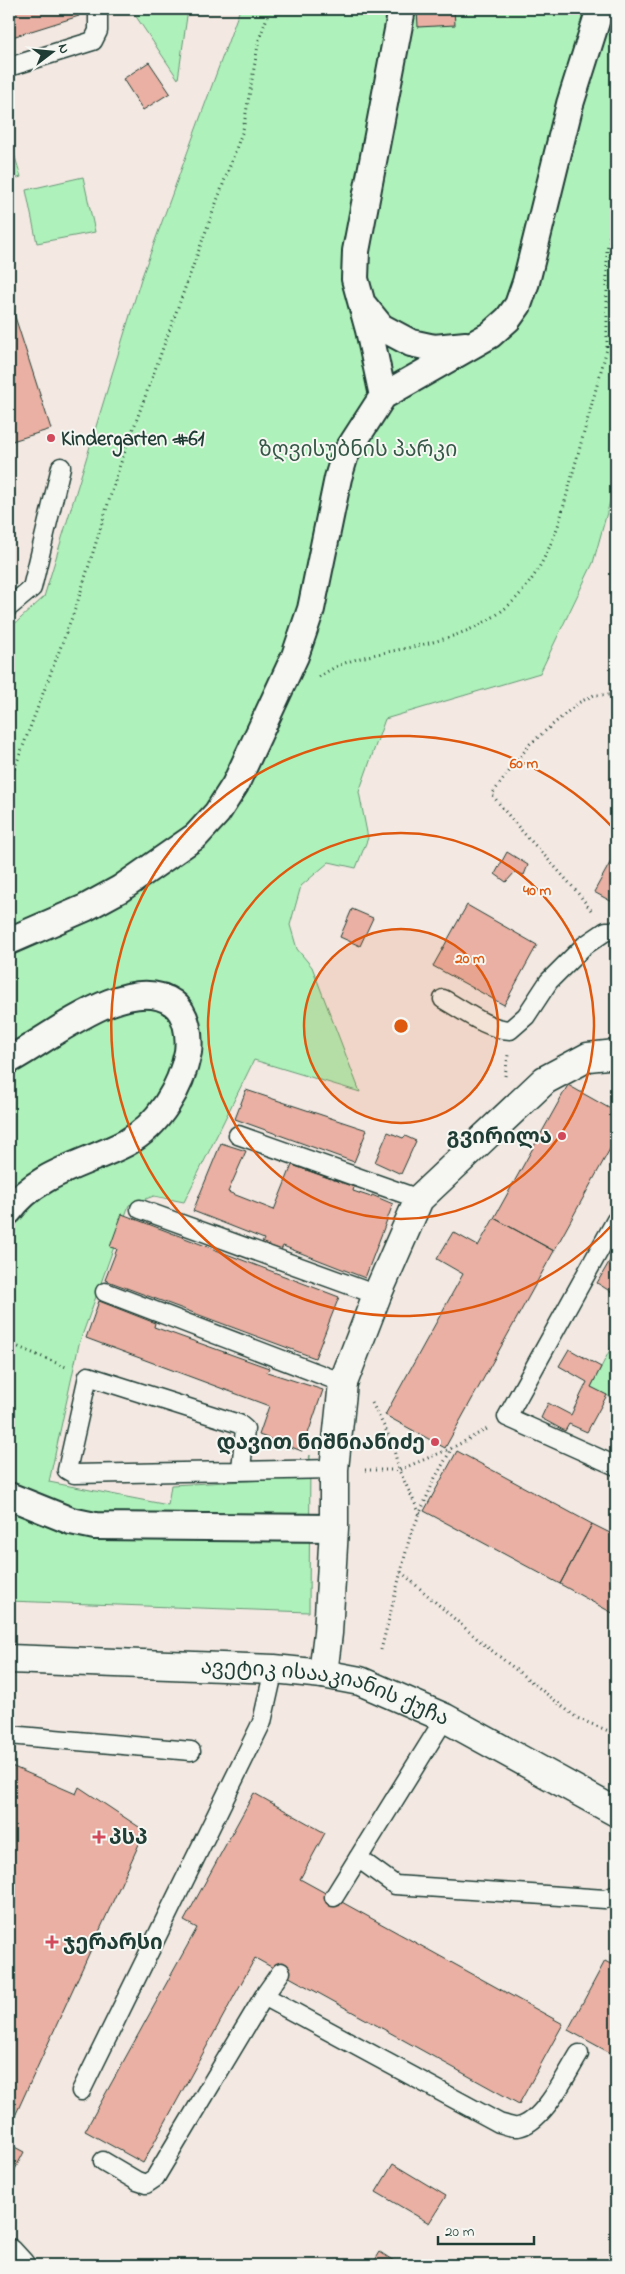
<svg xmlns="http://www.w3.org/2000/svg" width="625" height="2274" font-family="'Indie Flower','Noto Sans Georgian',sans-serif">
  <rect width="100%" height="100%" fill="#f3e8e2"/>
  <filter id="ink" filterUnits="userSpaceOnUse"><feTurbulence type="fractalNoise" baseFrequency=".02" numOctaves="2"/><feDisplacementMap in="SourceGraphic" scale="10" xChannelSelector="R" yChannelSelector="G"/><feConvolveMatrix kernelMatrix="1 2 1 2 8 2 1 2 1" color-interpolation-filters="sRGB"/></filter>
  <g filter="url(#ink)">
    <!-- green -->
    <path fill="#aff1ba" stroke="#679777" d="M131,9H188L178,79Z
      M240,9H616V480L593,563L540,673L385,719L359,792L368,838L356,868L329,862L301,886L290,925L297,949L312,967L360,1092L254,1060L184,1202L154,1196L129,1205L79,1344L49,1482L168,1505L171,1485L303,1478L310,1455L309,1612L9,1601V629L44,597L141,279Z
      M9,137L21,177L9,181Z
      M83,177L95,232L37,243L26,190Z
      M616,1338V1400L591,1387Z"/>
    <!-- building -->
    <path fill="#e9b0a3" stroke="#1f3d34" d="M9,9H77L79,16L9,38Z
      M417,9H454L455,25L418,27Z
      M149,62L170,93L143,110L123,79Z
      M9,298L51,429L9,442Z
      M507,852L528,865L524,875L515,872L506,882L495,874Z
      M616,852V904L594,892Z
      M467,905L537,945L504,1005L433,966Z
      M352,909L373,918L360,946L340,937Z
      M568,1085L616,1112V1138L554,1251L494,1218Z
      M246,1090L367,1130L354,1162L235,1119Z
      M388,1132L403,1138L405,1136L416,1141L401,1174L375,1162Z
      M221,1143L246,1151L228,1192L274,1210L292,1165L354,1187L353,1191L371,1197L372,1195L393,1204L365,1278L283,1246L281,1250L262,1243L264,1239L193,1211Z
      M122,1214L339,1297L315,1358L105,1280L117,1249L110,1247Z
      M494,1218L554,1251L445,1448L385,1415L463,1274L437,1259L453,1232L478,1246Z
      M616,1250V1295L597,1283Z
      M99,1301L155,1323L154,1327L269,1368L267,1372L323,1390L302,1451L259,1435L269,1406L86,1338Z
      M569,1349L601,1367L591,1387L607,1395L587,1432L569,1424L565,1431L541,1418L548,1403L571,1415L587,1382L559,1366Z
      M457,1451L592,1524L560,1584L424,1511Z
      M592,1524L616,1536V1615L560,1584Z
      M9,1765L76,1794L79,1787L145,1831L10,2127L9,2126Z
      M254,1793L325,1833L300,1879L563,2024L519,2104L255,1958L143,2163L85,2131L197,1928L184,1921Z
      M605,1961L616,1967V2056L568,2030Z
      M9,2144L24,2152L9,2181Z
      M393,2164L446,2196L429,2223L376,2192Z
      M380,2252L400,2265H372Z"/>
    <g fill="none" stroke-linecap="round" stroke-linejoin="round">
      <defs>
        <path id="service" d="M9,67L93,41L98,31V9
          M9,607L32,588L61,467
          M443,999C463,1010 487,1029 510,1030L526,1016L549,981L584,946L606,931H616
          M238,1135L419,1199
          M140,1209L377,1295
          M616,1220L507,1417L616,1466
          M105,1292L343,1383
          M241,1469L245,1429L239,1424L88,1376L67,1470L74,1474L334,1469
          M9,1735L191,1751
          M358,1858L395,1885L605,1899L616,1895
          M334,1897L445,1718
          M264,1996L499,2123C504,2124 512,2128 518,2127C543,2123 566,2075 579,2054
          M81,2091L262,1722L274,1669
          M103,2161L137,2181L146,2184L155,2178L264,1996L281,1972"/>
        <path id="pedestrian" d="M364,306L381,327L411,343L434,348L466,345
          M383,396L490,335L508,319L518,305L526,282L570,104L600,9
          M9,941L85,908L120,889L196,836L217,813L235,785L295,656L311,609L338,478L345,455L383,396L369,330L355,279L356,251L402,9
          M9,1060C48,1040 129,971 173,1003C187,1013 190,1036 188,1052C181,1088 159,1125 126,1143C86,1164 37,1172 9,1211
          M9,1496L71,1521L95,1526L334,1528"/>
        <path id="minor" d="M323,1674L328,1633L334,1528V1469L343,1383L377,1295L419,1199L545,1080L588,1057L616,1054
          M9,2253L20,2265"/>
        <g id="secondary">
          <path id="s1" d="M9,1659L274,1669L323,1674L360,1681L445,1718L616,1812"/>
        </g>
      </defs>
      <!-- service casing -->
      <use href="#service" stroke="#1f3d34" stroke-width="21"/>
      <!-- pedestrian casing -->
      <use href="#pedestrian" stroke="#1f3d34" stroke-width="30"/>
      <!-- minor casing -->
      <use href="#minor" stroke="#1f3d34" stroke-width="31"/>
      <!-- secondary casing -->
      <use href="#secondary" stroke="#1f3d34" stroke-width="31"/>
      <!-- path -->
      <path stroke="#1f3d34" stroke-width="3" stroke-dasharray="1 4" stroke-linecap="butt" d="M319,677C343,659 373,655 402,649C488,632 529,607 559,523L607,349V250L616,202
        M9,783L77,604L120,465L243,130L259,40L270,9
        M591,910C561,869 521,835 492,794L530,744L578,703L594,695H616
        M505,1076L508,1055
        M9,1343L66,1367
        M372,1403L392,1442L399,1470L420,1514
        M365,1470H399L452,1448L487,1429
        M401,1572L481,1642L577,1718L616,1734
        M381,1650L410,1536L435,1478L452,1448
        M11,1709L12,1697"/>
      <!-- service -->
      <use href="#service" stroke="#f6f6f2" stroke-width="18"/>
      <!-- pedestrian -->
      <use href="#pedestrian" stroke="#f6f6f2" stroke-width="26"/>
      <!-- minor -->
      <use href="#minor" stroke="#f6f6f2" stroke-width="28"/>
      <!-- secondary -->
      <use href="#secondary" stroke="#f6f6f2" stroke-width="28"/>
    </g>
  </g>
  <!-- distance rings -->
  <circle cx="401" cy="1026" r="97" fill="#de580e" fill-opacity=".12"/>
  <g fill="none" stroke="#de580e" stroke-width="2.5">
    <circle cx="401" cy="1026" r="97"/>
    <circle cx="401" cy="1026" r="193"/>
    <path d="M615 1222A290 290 0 1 1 615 830"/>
  </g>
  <!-- markers -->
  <g fill="#d1495b" stroke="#f6f6f2" stroke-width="2">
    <circle cx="51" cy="438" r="5"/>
    <circle cx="562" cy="1136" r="5"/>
    <circle cx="435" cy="1442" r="5"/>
    <path d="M96.5 1829.5h5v5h5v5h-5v5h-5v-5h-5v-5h5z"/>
    <path d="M49.5 1934.5h5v5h5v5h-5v5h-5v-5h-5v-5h5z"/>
  </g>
  <g text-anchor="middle" stroke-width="4" stroke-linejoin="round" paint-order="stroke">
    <!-- poi labels -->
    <g font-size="21" font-weight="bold" fill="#1f3d34" stroke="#f6f6f2" text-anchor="start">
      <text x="61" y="445">Kindergarten #61</text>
      <text x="552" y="1143" text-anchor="end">გვირილა</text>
      <text x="425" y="1449" text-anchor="end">დავით ნიშნიანიძე</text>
      <text x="109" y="1844">პსპ</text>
      <text x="63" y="1949">ჯერარსი</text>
    </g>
    <!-- park labels -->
    <g font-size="21" fill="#355848" stroke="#f6f6f2">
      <text x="358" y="456">ზღვისუბნის პარკი</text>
    </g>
    <!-- street labels -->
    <g font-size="21" fill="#1f3d34" stroke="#f6f6f2">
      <text dy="7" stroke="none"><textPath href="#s1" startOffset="320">ავეტიკ ისააკიანის ქუჩა</textPath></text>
    </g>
  </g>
  <circle cx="401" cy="1026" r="8" fill="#de580e" stroke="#f6f6f2" stroke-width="2.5"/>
  <g font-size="15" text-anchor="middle" font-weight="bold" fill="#de580e" stroke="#f6f6f2" stroke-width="4" stroke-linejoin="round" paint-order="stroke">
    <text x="524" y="768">60 m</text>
    <text x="537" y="895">40 m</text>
    <text x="470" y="963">20 m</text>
  </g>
  <!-- margin -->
  <rect width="625" height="2274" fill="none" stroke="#f6f6f2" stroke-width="30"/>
  <rect x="15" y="15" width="595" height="2244" fill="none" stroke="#1f3d34" stroke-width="2" filter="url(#ink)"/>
  <!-- north arrow -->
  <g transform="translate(52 52) rotate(74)" stroke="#f6f6f2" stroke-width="4" paint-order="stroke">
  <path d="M0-4L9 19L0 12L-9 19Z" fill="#1f3d34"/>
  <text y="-8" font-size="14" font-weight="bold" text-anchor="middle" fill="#1f3d34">N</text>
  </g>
  <!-- scale -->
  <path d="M438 2236v8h96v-8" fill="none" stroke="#1f3d34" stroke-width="2.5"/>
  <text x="445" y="2236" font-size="15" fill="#1f3d34" stroke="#f6f6f2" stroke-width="4" paint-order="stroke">20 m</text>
</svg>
